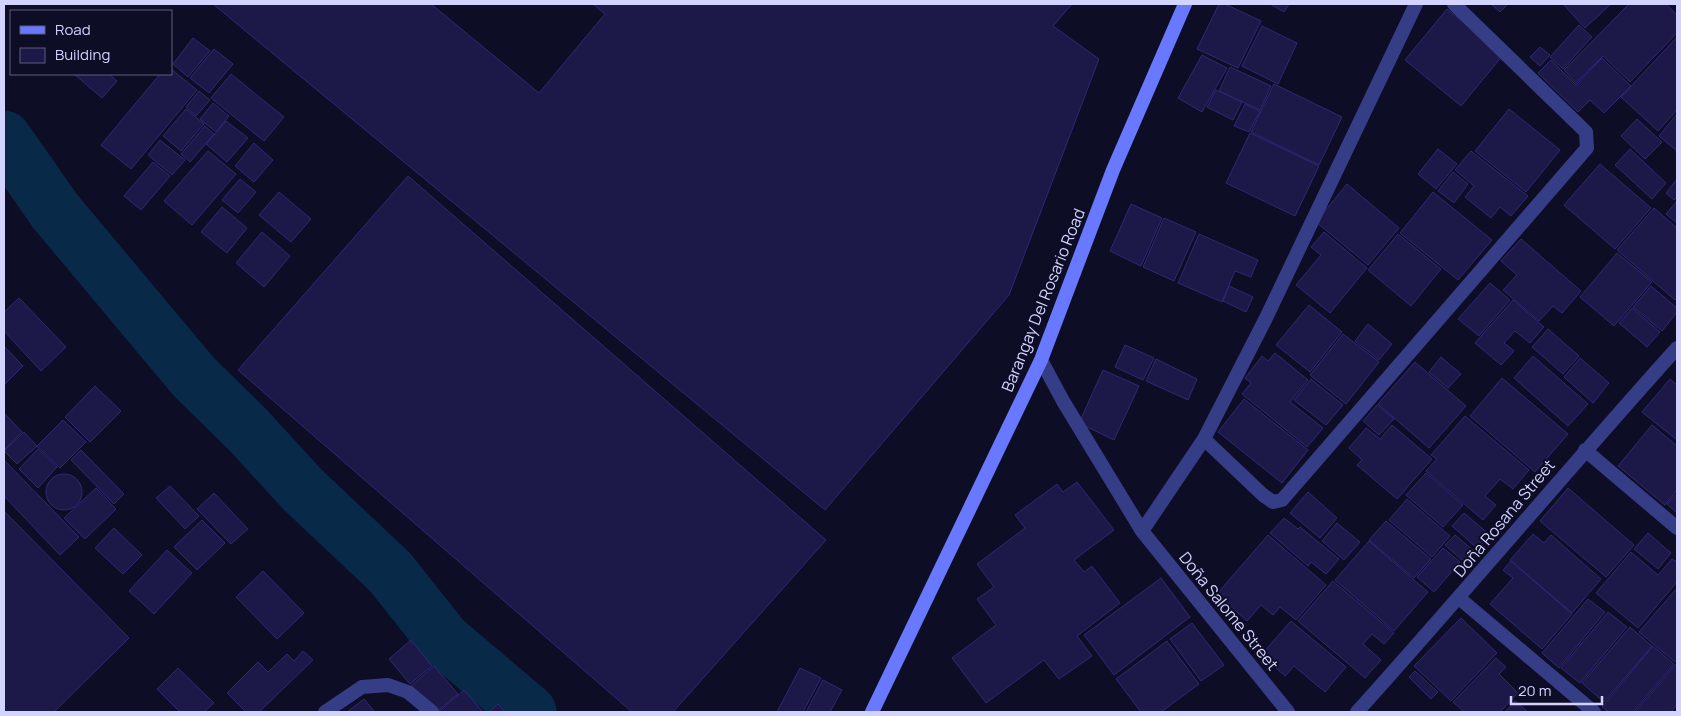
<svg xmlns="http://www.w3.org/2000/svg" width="1681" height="716" font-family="Manrope,sans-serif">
  <rect width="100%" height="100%" fill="#0e0d26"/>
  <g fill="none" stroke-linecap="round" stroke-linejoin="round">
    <!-- river -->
    <path stroke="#092949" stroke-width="55" d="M4,138L55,211L194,377L248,430L303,490L390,572L444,640L529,712"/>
  </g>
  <!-- building -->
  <path fill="#1c1948" stroke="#2e2975" d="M213,4H431L539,93L605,14L593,4H1072L1053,26L1099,59L1009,295L825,510Z
    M1219,4H1225L1261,21L1238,68L1197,49Z
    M1270,4H1289L1284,12Z
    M1491,4H1508L1500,12Z
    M1563,4H1611L1585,28Z
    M1629,4H1666L1677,15V33L1630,82L1603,56L1576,83L1564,70Z
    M1447,9L1503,55L1461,106L1405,60Z
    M1579,25L1592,37L1563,69L1550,57Z
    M1262,26L1297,43L1278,84L1242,66Z
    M1677,37V110L1658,131L1621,97Z
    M193,38L210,51L188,77L173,64Z
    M1540,47L1550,55L1540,66L1530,57Z
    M214,49L233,64L209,93L190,78Z
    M1202,55L1227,68L1202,112L1178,98Z
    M1602,58L1631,86L1604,113L1590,100L1578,112L1538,73L1551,60L1576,85Z
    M1230,67L1271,86L1260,110L1219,91Z
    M171,69L197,90L131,169L101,145L160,74H171Z
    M74,74H109L117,81L102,98Z
    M231,74L284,117L264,141L211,98Z
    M1274,84L1342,117L1319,165L1251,132Z
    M1216,90L1242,102L1233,120L1207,107Z
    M199,91L210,100L196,116L186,107Z
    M213,103L229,116L216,132L200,119Z
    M1245,104L1260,111L1249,132L1234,126Z
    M186,109L204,124L181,151L163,136Z
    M1509,109L1560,150L1526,192L1475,151Z
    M1677,114V151L1659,136Z
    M1637,119L1662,142L1645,159L1621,136Z
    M226,121L248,138L227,162L206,144Z
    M205,126L214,134L190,162L181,154Z
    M1250,133L1319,166L1295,216L1226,183Z
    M160,140L185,160L172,175L148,155Z
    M254,143L273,160L254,182L235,166Z
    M1438,149L1457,164L1436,189L1418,174Z
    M1630,149L1666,183L1652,199L1615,165Z
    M208,151L236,174L192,225L164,201Z
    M1471,151L1528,196L1511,216L1500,207L1491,218L1465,197L1474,186L1455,170Z
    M153,162L170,176L141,210L124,196Z
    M1600,164L1651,208L1615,249L1564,205Z
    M1453,172L1468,184L1454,203L1438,191Z
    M408,176L826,540L673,712H632L238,370Z
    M240,179L256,192L238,213L222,200Z
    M1677,179V197L1674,200L1666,193Z
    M1347,184L1399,228L1368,265L1316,222Z
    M279,192L311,219L291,242L259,215Z
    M1433,192L1492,240L1458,280L1400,233Z
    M1677,201V223L1666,214Z
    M1131,204L1162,218L1141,266L1110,251Z
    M222,207L247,228L227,253L201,232Z
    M1654,208L1677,228V298L1675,300L1617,250Z
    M1164,218L1196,232L1174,281L1143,267Z
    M262,232L290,256L264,287L236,263Z
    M1324,232L1367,268L1330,313L1296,285L1321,255L1311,247Z
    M1199,234L1258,260L1251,277L1235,271L1222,302L1178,283Z
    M1398,234L1441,269L1411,306L1368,270Z
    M1521,239L1581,291L1562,313L1553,306L1539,321L1503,290L1517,275L1501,261Z
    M1617,253L1652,282L1614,326L1580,297Z
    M1490,283L1510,300L1479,336L1458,319Z
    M1229,286L1253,297L1246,312L1223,301Z
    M1651,286L1677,308V312L1662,331L1633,307Z
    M19,298L66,347L41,371L4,331V312Z
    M1513,300L1544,327L1530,343L1515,331L1504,343L1514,351L1501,365L1475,343Z
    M1309,305L1342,332L1310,372L1276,345Z
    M1632,308L1660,332L1647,347L1619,323Z
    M1368,324L1392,344L1379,360L1355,341Z
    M1548,329L1579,356L1563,374L1532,347Z
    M1343,334L1379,362L1346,404L1310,375Z
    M1125,345L1154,358L1143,380L1115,367Z
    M4,346L23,366L4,385Z
    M1275,353L1308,380L1290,402L1323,428L1307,447L1242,394L1251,383L1245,378L1262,356L1268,361Z
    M1533,356L1588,404L1568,426L1514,378Z
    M1441,357L1461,374L1448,388L1429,372Z
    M1580,358L1609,383L1593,403L1564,377Z
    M1156,359L1197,379L1188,400L1146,381Z
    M1415,362L1466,406L1429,448L1378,404Z
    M1103,370L1139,386L1114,440L1079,423Z
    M1502,378L1568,434L1535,472L1470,416Z
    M1311,379L1343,405L1326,425L1294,400Z
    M1670,379L1677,385V440L1642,412Z
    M95,386L121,411L90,442L65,417Z
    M1244,399L1308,450L1282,483L1218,432Z
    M1377,405L1394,419L1379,435L1363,421Z
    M4,413L22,432L4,450Z
    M1465,416L1529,470L1513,489L1500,479L1485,496L1496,505L1483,520L1426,471L1437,459L1431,455Z
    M63,420L86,442L60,468L37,446Z
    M1392,425L1432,459L1397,499L1357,465L1362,460L1349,448L1366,428L1380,439Z
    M1652,425L1677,446V490L1665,505L1618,466Z
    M24,432L37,446L17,464L4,451Z
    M38,449L57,467L38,488L19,469Z
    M81,450L124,494L114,504L71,460Z
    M4,460L79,537L60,555L4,496Z
    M1426,473L1463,505L1443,527L1406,495Z
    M46 492a18 18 0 1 1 36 0a18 18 0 1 1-36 0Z
    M1077,482L1114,530L1074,560L1084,572L1092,566L1120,603L1077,636L1092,656L1059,679L1044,660L986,703L952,658L996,625L977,599L994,587L977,564L1025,528L1015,515L1057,484L1063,492Z
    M170,486L199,516L185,529L156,498Z
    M96,488L116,509L85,539L64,518Z
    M1568,488L1634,545L1606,577L1540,521Z
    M1308,492L1337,518L1320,538L1290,513Z
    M214,493L248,529L231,544L197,509Z
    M1677,493V513L1667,504Z
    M1407,499L1450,536L1432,557L1389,520Z
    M4,511L129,638L54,712H4Z
    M1464,513L1490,535L1478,549L1452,526Z
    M1284,518L1298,529L1300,527L1339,559L1326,574L1311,562L1308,566L1270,533Z
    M202,520L225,543L197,570L174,547Z
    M1386,521L1431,559L1414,578L1369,540Z
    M1337,523L1360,542L1344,560L1322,541Z
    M114,528L142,555L123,574L95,548Z
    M1648,533L1671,553L1658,569L1634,549Z
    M1533,534L1544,543L1551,535L1601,579L1572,613L1510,560Z
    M1268,535L1326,585L1296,620L1280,607L1273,615L1261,605L1247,621L1217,594Z
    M1455,535L1474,551L1464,562L1445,545Z
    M1369,541L1428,592L1394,631L1335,580Z
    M1443,548L1460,562L1434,592L1417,577Z
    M167,550L192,573L154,614L129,591Z
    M1631,552L1658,575L1672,559L1677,562V582L1638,628L1596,593Z
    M1511,561L1572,614L1542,649L1490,604L1513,578L1503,570Z
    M263,571L304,613L277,639L236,597Z
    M1161,578L1190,617L1114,675L1084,635Z
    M1333,581L1394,633L1384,644L1372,634L1363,644L1381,660L1365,678L1298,621Z
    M1677,588V660L1675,662L1639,632Z
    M1588,599L1605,612L1559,668L1542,653Z
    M1608,612L1627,627L1580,683L1561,668Z
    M1461,618L1497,653L1451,701L1414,666Z
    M1291,621L1346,667L1325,692L1294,666L1285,676L1261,655Z
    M1192,623L1224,665L1201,681L1170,639Z
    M1630,627L1652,646L1604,702L1582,683Z
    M411,640L432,666L410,684L389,659Z
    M1167,641L1199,684L1161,712H1141L1116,679Z
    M1653,646L1674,664L1633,712H1609L1602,707Z
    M303,651L313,660L259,712H246L227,693L258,662L268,672L287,654L294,661Z
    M1496,658L1506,667L1499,674L1518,693L1500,712H1464L1453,702Z
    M1676,664L1677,665V705L1671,712H1635Z
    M434,666L458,694L436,712L411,686Z
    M178,668L214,703L204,712H180L157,689Z
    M800,668L821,678L803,712H777Z
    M1415,671L1438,692L1431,699L1409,677Z
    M823,680L842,690L830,712H806Z
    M464,690L483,712H438Z
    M364,699L375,712H347Z
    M1515,701L1528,712H1505Z
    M498,704L505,712H489Z"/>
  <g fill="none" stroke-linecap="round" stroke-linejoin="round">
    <!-- minor -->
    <path stroke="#363d87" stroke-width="14" d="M1041,360L1063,401L1142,531L1288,712
      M1204,439L1263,495L1273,502L1282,500L1587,148L1586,132L1454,4
      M1585,450L1677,528
      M1142,531L1204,439L1266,318L1416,4
      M1459,598L1594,712
      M325,712L362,687L388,685L408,692L432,712
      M1357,712C1465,592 1569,468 1677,348"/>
    <!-- secondary -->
    <path stroke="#6979ff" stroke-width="14" d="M872,712L1041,360L1113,170L1185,4"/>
  </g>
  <g text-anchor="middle" stroke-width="4" stroke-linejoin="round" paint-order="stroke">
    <!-- street labels -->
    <g font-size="16" fill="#d2d3ff" stroke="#0e0d26">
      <text transform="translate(1043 300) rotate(-68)" y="6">Barangay Del Rosario Road</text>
      <text transform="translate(1504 518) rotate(-50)" y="6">Doña Rosana Street</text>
      <text transform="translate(1229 611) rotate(51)" y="6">Doña Salome Street</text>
    </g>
  </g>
  <!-- border -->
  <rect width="1681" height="716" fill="none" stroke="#d2d3ff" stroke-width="10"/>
  <!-- legend -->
  <rect x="10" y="10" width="162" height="65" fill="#0e0d26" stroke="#5c5c7d"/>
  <rect x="20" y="26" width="25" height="8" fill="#6979ff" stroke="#5c5c7d"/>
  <text x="55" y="35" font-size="15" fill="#d2d3ff">Road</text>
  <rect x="20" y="48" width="25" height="15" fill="#1c1948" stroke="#5c5c7d"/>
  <text x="55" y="60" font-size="15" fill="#d2d3ff">Building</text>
  <!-- scale -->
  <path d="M1511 696v8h91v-8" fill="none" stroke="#d2d3ff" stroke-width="2.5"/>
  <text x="1518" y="696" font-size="15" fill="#d2d3ff" stroke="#0e0d26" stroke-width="4" paint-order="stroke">20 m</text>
</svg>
